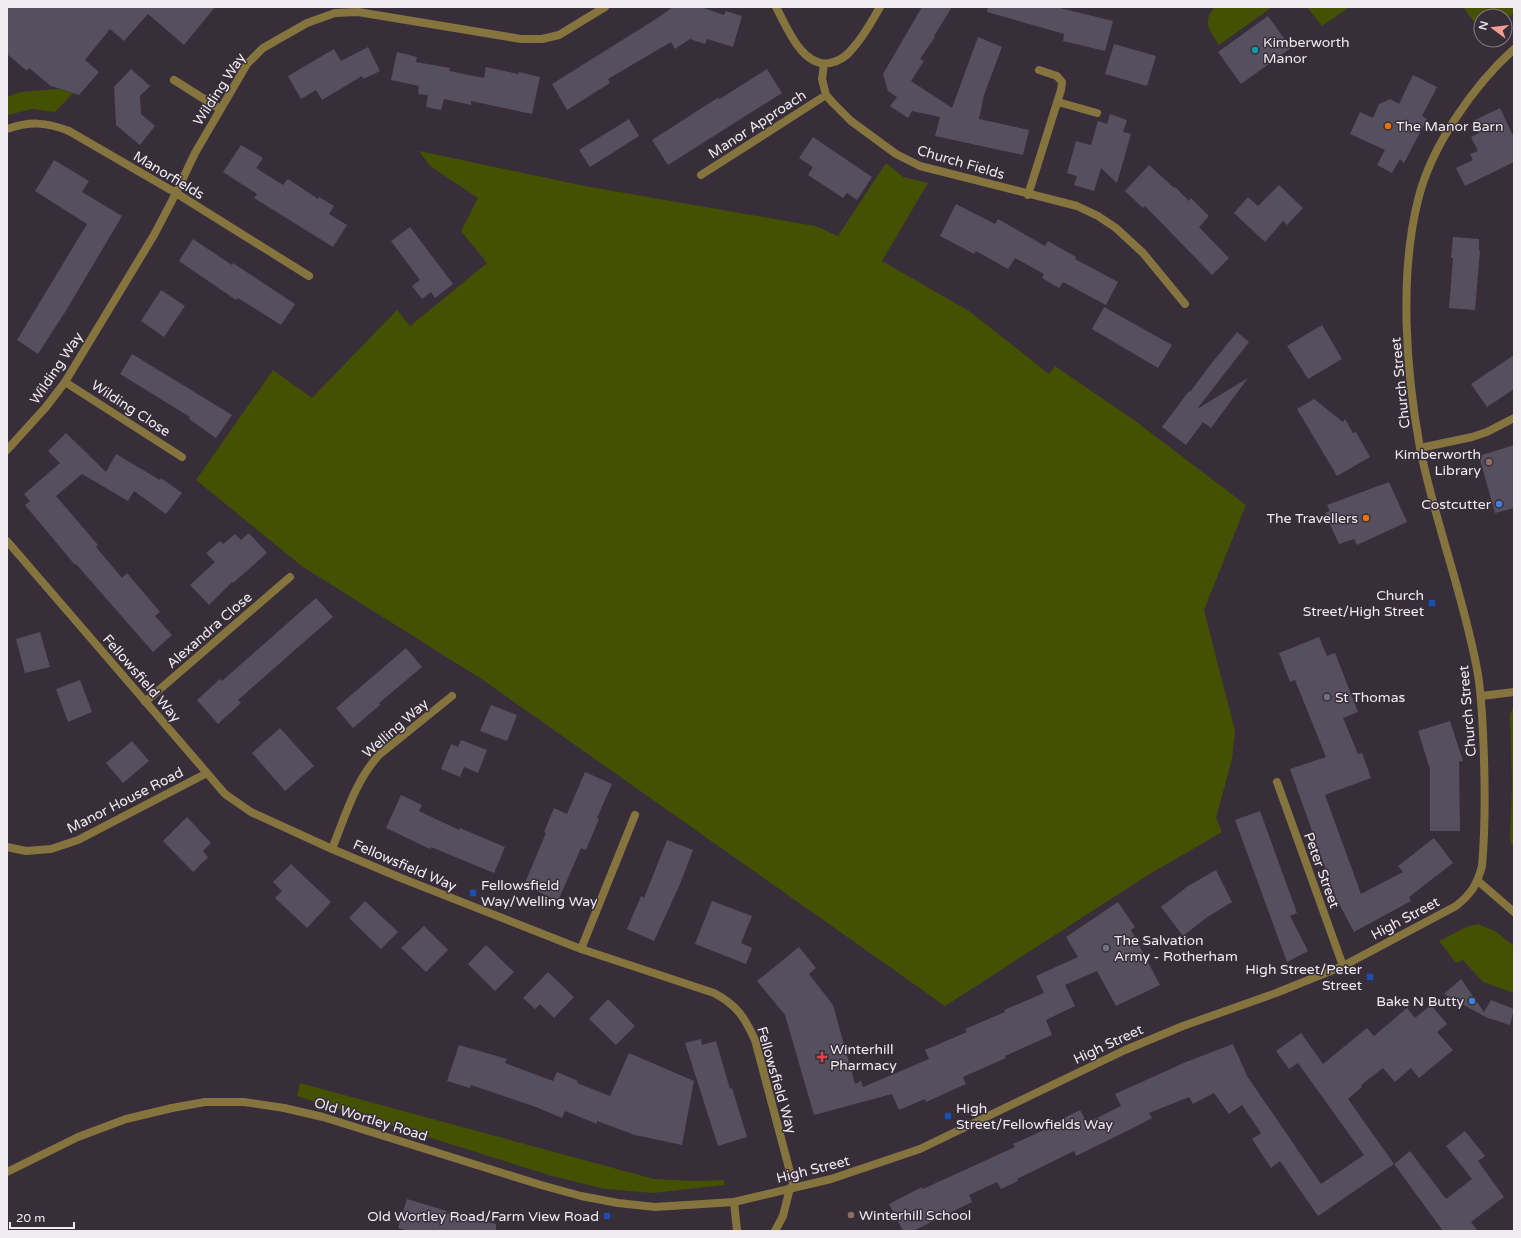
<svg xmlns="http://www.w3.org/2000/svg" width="1521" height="1238" font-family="'Varela Round',sans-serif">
  <rect width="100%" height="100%" fill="#382e3a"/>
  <!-- green -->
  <path fill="#435100" d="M1215,7H1272L1219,45C1210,31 1201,22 1215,7Z
    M1307,7H1350L1322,26Z
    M1463,7H1514V13L1505,21V16H1481V31Z
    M59,89L73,93L55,112L33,109L7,115V97L20,92Z
    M419,151L585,186L815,226L838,236L886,163L903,177L928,183L882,261L969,311L1049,374L1055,366L1134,420L1246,505L1204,610L1235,731L1232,759L1216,818L1222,832L1148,875L945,1006L483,680L303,567L196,480L273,370L312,398L397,310L410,326L487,263L461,231L478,198L430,166Z
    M1513,707H1514V851L1510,839L1512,784L1510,715Z
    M1478,924L1495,931L1514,946V993L1483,982L1463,960L1456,963L1439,941L1466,927Z
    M300,1083L654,1179L694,1181L724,1180V1185L653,1193L605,1189L552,1176L297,1096Z"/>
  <!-- building -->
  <path fill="#564f5d" d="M7,7H215L184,45L148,14L124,41L110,29L85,60L99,72L79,95L51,86L29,68L27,71L7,54Z
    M673,7H701L724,15L726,11L742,16L733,47L707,39L705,44L690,39L675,49L671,42L608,79L610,83L567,110L552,84L656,19Z
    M922,7H952L934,36L935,37L920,59L924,61L911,81L952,108L978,37L1002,47L984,95L979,119L1029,130L1023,155L935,136L940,117L912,111L908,118L890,106L897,97L888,91L883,74Z
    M988,7H1056L1113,21L1105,51L1063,41L1064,34L987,12Z
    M1268,16L1291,48L1241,84L1218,52Z
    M1114,44L1156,56L1147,86L1105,74Z
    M368,47L380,71L363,79L362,76L322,100L316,90L301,99L288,76L334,49L341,61Z
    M397,52L417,57L416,62L450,68L449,71L484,78L486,67L518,74L519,72L540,77L532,114L471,101V105L444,99L441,110L426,107L428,95L418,94L419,86L391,80Z
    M131,69L150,86L140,96L141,114L155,126L140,145L116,125L114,87Z
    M767,69L782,93L668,165L652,140L719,97L718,100Z
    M1413,75L1437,87L1422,116L1427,119L1404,163L1400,159L1392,173L1377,165L1385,150L1350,134L1360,112L1373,118L1379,104L1390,99L1399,104Z
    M1500,108L1514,138V162L1465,186L1456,168L1473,160L1470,154L1478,151L1471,137L1479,133L1473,121Z
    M1110,114L1127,120L1123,132L1131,134L1117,183L1101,168L1094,191L1074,185L1077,176L1067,173L1076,141L1091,145L1098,121L1107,124Z
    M629,119L639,136L590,167L579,150Z
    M813,137L872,177L857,200L847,193L843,198L808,175L813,167L799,158Z
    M241,145L263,158L256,168L283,185L288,179L318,199L319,197L334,206L329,214L347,225L333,247L254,198L257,194L223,172Z
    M54,160L89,181L82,192L122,216L67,309L38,354L17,340L87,224L35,191Z
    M1149,165L1174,188L1175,187L1189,201L1191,198L1209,216L1199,227L1229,258L1212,275L1145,206L1143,208L1125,191Z
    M1279,185L1303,208L1287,225L1283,221L1265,242L1234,213L1248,197L1258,206Z
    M956,204L995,224L998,219L1045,246L1048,241L1076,257L1075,259L1118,282L1106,305L1063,282L1059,288L1042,278L1044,274L1015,258L1008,269L976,251L974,254L940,236Z
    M410,227L453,284L435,298L431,292L422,299L412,286L420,280L391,241Z
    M1453,237L1479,239V251H1480L1475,310L1449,308L1453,258H1451Z
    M193,239L232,265L233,263L295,304L281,325L238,298L236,300L179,261Z
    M161,290L185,306L164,337L141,321Z
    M1104,307L1172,345L1158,368L1092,329Z
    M1322,325L1342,359L1308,379L1287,346Z
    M1237,332L1249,342L1197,409L1248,378L1211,428L1203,422L1186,445L1162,427L1189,391L1190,392L1211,364Z
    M132,354L232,415L216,438L189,419L190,417L120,374Z
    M1514,355V389L1487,407L1471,384Z
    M1314,399L1343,422L1345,419L1353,433L1356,432L1370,457L1337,476L1297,409Z
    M66,433L106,472L116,454L160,480L161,478L182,493L166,514L134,491L128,501L82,474L56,496L98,545L96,547L122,578L127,573L160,612L155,616L172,635L153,652L76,564L75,565L25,505L30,501L24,494L60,463L48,451Z
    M1514,445V508L1495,513L1479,456Z
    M1389,482L1407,522L1357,545L1354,539L1339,544L1325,513L1330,511L1327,505Z
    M249,533L267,553L233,583L232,582L209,605L190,585L215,562L206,553L220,541L223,544L235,534L241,540Z
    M316,598L333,617L305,641L238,700L241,703L218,724L197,700L220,679L222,681Z
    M40,632L50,667L25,673L16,639Z
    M1319,637L1327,656L1335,653L1358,712L1343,718L1358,754L1362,753L1371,778L1325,795L1361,894L1403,872L1398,866L1434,838L1453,863L1409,897L1411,901L1354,932L1336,898L1290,769L1326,757L1295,680L1290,682L1279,653Z
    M406,648L422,667L379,703L380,705L353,728L336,708Z
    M80,680L92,712L68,722L56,689Z
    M491,705L517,715L507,741L480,731Z
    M1450,721L1463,761L1459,762L1460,831H1430V769L1418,731Z
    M280,728L314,766L285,791L252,753Z
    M461,740L487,750L478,773L464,767L460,777L441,769L451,744L458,747Z
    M132,741L149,761L123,783L106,763Z
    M585,772L612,784L597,818L599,819L586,850L581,848L558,901L524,885L546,833L544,832L554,808L567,814Z
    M401,795L422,805L419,811L459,830L460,828L505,847L494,873L431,847L430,849L386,828Z
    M1260,811L1297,913L1290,916L1308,951L1287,962L1235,820Z
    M187,817L211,843L203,851L208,857L193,872L163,841Z
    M667,840L693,850L680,884L654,941L627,929L641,896L644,898Z
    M291,864L331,902L307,928L275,898L282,891L273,882Z
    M1216,870L1232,902L1206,918L1183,936L1161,907L1188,886Z
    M365,901L398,932L381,949L349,918Z
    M712,901L752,916L741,943L752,948L746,964L695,944Z
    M1118,902L1135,927L1131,930L1160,985L1116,1006L1097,971L1065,985L1075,1006L1046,1020L1052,1035L1005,1056L1006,1058L963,1077L966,1084L926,1102L925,1099L899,1110L892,1094L814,1115L785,1015L757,981L799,947L816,968L809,974L833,1005L855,1084L861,1081L863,1087L929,1059L925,1050L967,1032L965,1029L1005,1012L1004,1010L1044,993L1036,976L1078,957L1066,937Z
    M424,926L448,950L426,972L401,948Z
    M486,945L514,972L495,991L468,964Z
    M548,972L574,997L554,1018L540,1004L535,1009L523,998Z
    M1461,979L1484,1012L1491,1000L1514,1009L1510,1025L1488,1018L1489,1019L1444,994Z
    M608,999L635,1026L616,1045L589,1019Z
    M1431,1005L1447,1024L1437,1032L1453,1050L1419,1078L1411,1068L1395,1082L1383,1068L1361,1085L1362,1087L1348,1099L1394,1164L1318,1216L1280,1161L1271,1168L1252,1139L1261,1133L1242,1105L1229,1114L1214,1093L1193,1104L1189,1097L1149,1113L1152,1118L1133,1128L1076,1156L1074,1151L1017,1179L1018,1181L1001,1189L997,1182L969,1195L972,1202L913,1231H903L889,1204L922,1187L923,1189L1015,1147L1013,1144L1059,1123L1058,1121L1080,1110L1087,1123L1121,1106L1115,1094L1186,1062L1233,1044L1247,1076L1321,1184L1364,1155L1298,1063L1289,1069L1276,1051L1301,1033L1323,1064L1367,1028L1374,1036L1407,1008L1415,1018Z
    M701,1039L702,1045L716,1041L730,1089L732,1088L747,1137L718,1146L685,1043Z
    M459,1045L507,1059L505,1063L553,1081L557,1072L578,1081L577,1083L610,1096L629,1053L694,1081L682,1145L635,1135L597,1121V1124L565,1111L562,1118L536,1107L471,1085L470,1088L447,1081Z
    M1465,1131L1485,1156L1478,1161L1504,1197L1471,1222L1478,1231H1443L1394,1164L1410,1151L1446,1199L1472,1179L1446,1146Z
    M407,1199L447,1211L446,1213L496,1224V1231H409L398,1228Z"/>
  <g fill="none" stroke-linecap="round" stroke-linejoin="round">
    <!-- minor -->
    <path stroke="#85743e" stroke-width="8" d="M776,7C787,27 802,68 830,63C840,61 847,56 853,48C864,36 872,21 880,7
      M824,64L822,79L826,95L833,103L851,121L896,154L920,166L1077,206L1098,216L1116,228L1143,253L1185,304
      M174,80L220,109
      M1058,102L1097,113
      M7,129C30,121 46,122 69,131L176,193L309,276
      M701,175L826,95
      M1028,195L1061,90L1062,82L1057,76L1039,70
      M65,382L182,457
      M1420,448L1472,437L1487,432L1514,418
      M7,450L46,407L65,382L154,235L176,193L195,153L247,64L263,48L307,23L335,13L358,12L521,39H542L559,35L605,7
      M7,541L207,773L225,794L251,812L332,849L401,878L581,949L714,993C737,1005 745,1018 755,1040L794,1187
      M1481,696L1514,692
      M145,702L290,577
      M1277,782L1343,966
      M7,847L26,851L51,849L78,840L207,773
      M332,849C345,817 355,781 379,755L452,696
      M581,949L635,815
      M734,1202L737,1231
      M775,1231L783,1216L790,1188"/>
    <!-- tertiary -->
    <path stroke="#85743e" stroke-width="8" d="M1478,881L1514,912
      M7,1172L78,1137L126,1119L172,1108L205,1102H244L284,1108L323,1117L541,1185L581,1196L618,1203L655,1207L734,1202L831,1179L920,1149L1125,1050L1183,1026L1276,993L1343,966L1456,906C1471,894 1477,885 1482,866C1486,822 1485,777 1483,733C1482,711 1481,690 1477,669C1463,594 1435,522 1420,448C1406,371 1399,276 1418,200C1431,146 1474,85 1514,49"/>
  </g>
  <!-- markers -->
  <circle fill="#0f9aa8" stroke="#382e3a" stroke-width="1.5" cx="1255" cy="50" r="4"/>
  <g fill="#e8710a" stroke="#382e3a" stroke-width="1.5">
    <circle cx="1388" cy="126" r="4"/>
    <circle cx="1366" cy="518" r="4"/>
  </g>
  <g fill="#8d6e63" stroke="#382e3a" stroke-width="1.5">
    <circle cx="1489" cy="462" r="4"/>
    <circle cx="851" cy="1215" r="4"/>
  </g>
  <g fill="#3f7fe0" stroke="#382e3a" stroke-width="1.5">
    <circle cx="1499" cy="504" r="4"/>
    <circle cx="1472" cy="1001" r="4"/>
  </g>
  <g fill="#1a4fb4" stroke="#382e3a" stroke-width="1.5">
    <rect x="1428" y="599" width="8" height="8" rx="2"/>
    <rect x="469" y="889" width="8" height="8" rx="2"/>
    <rect x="1366" y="973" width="8" height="8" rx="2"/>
    <rect x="944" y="1112" width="8" height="8" rx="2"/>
    <rect x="603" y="1212" width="8" height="8" rx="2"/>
  </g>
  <g fill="#6b7280" stroke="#382e3a" stroke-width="1.5">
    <circle cx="1327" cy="697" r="4"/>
    <circle cx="1106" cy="948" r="4"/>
  </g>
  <path fill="#e0444e" stroke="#382e3a" stroke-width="1.5" d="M820 1051h4v4h4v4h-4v4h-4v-4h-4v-4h4z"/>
  <g text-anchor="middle" stroke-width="3" stroke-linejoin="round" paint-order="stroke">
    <!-- poi labels -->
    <g font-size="14" fill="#f0eaf1" stroke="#382e3a" text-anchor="start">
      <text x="1263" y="47">Kimberworth<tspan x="1263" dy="16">Manor</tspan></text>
      <text x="1396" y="131">The Manor Barn</text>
      <text x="1481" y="459" text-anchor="end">Kimberworth<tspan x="1481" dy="16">Library</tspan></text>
      <text x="1491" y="509" text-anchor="end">Costcutter</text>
      <text x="1358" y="523" text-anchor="end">The Travellers</text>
      <text x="1424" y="600" text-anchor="end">Church<tspan x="1424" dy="16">Street/High Street</tspan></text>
      <text x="1335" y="702">St Thomas</text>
      <text x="481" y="890">Fellowsfield<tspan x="481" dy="16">Way/Welling Way</tspan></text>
      <text x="1114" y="945">The Salvation<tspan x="1114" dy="16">Army - Rotherham</tspan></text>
      <text x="1362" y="974" text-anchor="end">High Street/Peter<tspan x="1362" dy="16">Street</tspan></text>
      <text x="1464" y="1006" text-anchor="end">Bake N Butty</text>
      <text x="830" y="1054">Winterhill<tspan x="830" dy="16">Pharmacy</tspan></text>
      <text x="956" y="1113">High<tspan x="956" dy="16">Street/Fellowfields Way</tspan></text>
      <text x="859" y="1220">Winterhill School</text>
      <text x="599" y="1221" text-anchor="end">Old Wortley Road/Farm View Road</text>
    </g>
    <!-- street labels -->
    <g font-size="14" fill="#f0eaf1" stroke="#382e3a">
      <text transform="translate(219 89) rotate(-57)" y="5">Wilding Way</text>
      <text transform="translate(757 124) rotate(-33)" y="5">Manor Approach</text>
      <text transform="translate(961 162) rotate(16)" y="5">Church Fields</text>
      <text transform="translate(169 175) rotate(31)" y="5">Manorfields</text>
      <text transform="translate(56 368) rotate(-56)" y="5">Wilding Way</text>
      <text transform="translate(1400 383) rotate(-96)" y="5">Church Street</text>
      <text transform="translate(131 408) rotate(33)" y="5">Wilding Close</text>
      <text transform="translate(209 630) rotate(-41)" y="5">Alexandra Close</text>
      <text transform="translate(142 678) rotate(49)" y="5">Fellowsfield Way</text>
      <text transform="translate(1467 711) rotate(-95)" y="5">Church Street</text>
      <text transform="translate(395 728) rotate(-41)" y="5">Welling Way</text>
      <text transform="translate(125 800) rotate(-27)" y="5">Manor House Road</text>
      <text transform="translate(405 865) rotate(23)" y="5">Fellowsfield Way</text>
      <text transform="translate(1322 870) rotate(70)" y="5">Peter Street</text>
      <text transform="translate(1405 918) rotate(-28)" y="5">High Street</text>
      <text transform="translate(1108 1044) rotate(-25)" y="5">High Street</text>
      <text transform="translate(777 1080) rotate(74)" y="5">Fellowsfield Way</text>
      <text transform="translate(371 1119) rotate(17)" y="5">Old Wortley Road</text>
      <text transform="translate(813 1169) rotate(-14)" y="5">High Street</text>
    </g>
  </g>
  <!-- border -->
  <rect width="1521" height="1238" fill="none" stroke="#f0eaf1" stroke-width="16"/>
  <!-- north arrow -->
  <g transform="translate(1493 28) rotate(285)"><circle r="19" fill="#382e3a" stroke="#827983"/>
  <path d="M0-3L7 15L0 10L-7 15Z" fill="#f59c90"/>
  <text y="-6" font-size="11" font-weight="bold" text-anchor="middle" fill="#f0eaf1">N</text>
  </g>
  <!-- scale -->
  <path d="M10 1222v6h64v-6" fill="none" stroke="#f0eaf1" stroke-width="2"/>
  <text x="16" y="1222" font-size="12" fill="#f0eaf1" stroke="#382e3a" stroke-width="3" paint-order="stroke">20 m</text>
</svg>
